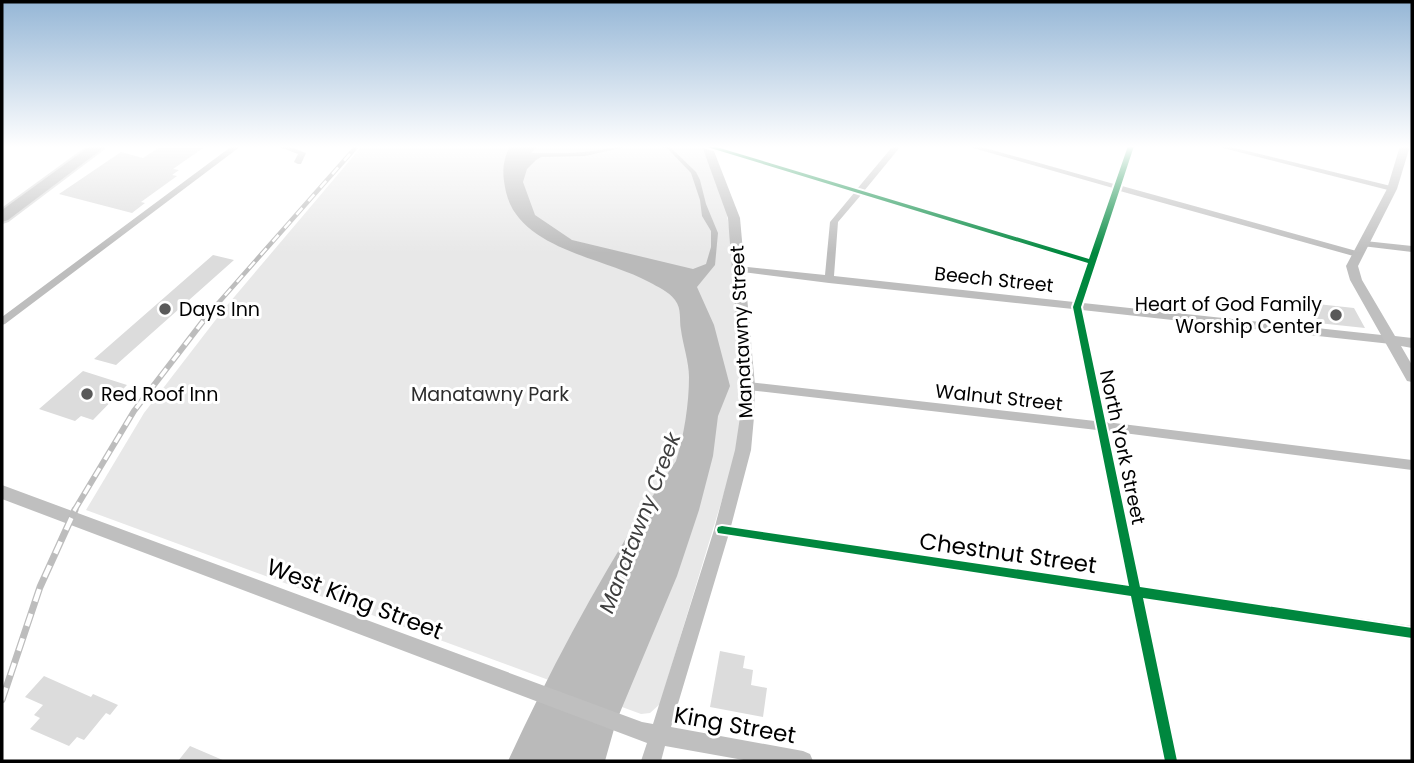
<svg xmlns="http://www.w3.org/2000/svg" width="1414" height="763" font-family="Poppins,sans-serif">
  <rect width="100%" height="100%" fill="#fff"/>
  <!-- green -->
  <path fill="#e8e8e8" d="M362,146H703L726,209L730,233L740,387V422L734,460L660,704L650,713L641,714L86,510L144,413L224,309Z"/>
  <!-- water -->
  <path fill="#bababa" d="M510,146H538L531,153C548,153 566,154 583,152C599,151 614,146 630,146L585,156L541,157L536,160L527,169L523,182L535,215L572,240L693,269L706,264L711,247V231L702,216L700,200L691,173L667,148L642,146H669L696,172L700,180L706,204L718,233L715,265L697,287L714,325L730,386L718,416L713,456L699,510L677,576L616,722L605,761H508C556,657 611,556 676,461C684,436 689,404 689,377C689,362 683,345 681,330C679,320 682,309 675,300C668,291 658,287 649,282C605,258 519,249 506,192C502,174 502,162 510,146Z"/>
  <!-- building -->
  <path fill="#dcdcdc" d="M161,146H206L173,169L179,170L172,175L177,176L141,202L145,203L132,213L59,194L121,152L143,158Z
    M213,255L234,260L116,365L94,359Z
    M1308,303L1354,308L1365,328L1318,323Z
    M83,371L127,385L93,420L81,416L75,421L39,409Z
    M720,651L745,656L743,668L753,670L751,685L767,688L763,717L710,707Z
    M44,676L91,697L93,694L118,705L110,715L106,713L84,740L77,737L69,746L30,729L40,718L34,715L43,705L25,697Z
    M190,746L225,761H178Z"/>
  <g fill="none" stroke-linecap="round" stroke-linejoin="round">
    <defs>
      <path id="highway" d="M90,146H106L8,220L2,222V210Z"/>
    </defs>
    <!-- highway casing -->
    <use href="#highway" stroke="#dbdbdb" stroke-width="4"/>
    <!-- street -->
    <path fill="#bdbdbd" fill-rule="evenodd" d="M232,146H241L5,324L2,325V317Z
      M277,146H288L306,153L301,164H298L294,162L298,154Z
      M703,146H714L857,189L893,146H901L864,191L1089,258L1113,188L966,146H978L1114,184L1127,146H1135L1122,186L1360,252L1361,254L1357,257L1120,191L1083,303L1391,336L1396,340L1391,344L1082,310L1106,422L1412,460V470L1108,431L1141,587L1412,626V639L1144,599L1178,761H1164L1131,597L718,534L716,530L718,526L722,525L1128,585L1097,430L748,390L744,389L743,386L744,383L748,382L1095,421L1073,309L829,283L735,271L733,269L738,266L825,275L830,222L854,193ZM861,195L1087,264L1074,302L834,276L838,222Z
      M1215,146H1227L1395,187L1396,189L1392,191Z
      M1365,241L1412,246V252L1362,246L1361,244Z"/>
    <!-- secondary -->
    <path fill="#bfbfbf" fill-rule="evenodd" d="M702,146H712L740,218L755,386L754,417L751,450L730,530L671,727L803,751L810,754L813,761H749L665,746L661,761H641L647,743L2,499V485L642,722L653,724L714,530L735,450L740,417L741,386L728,218Z
      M1400,146H1410L1397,189L1358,266L1362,280L1395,336L1412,338V348L1401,346L1412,365V382L1407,381L1350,280L1346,266L1387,189Z"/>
    <!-- highway -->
    <use href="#highway" fill="#bdbdbd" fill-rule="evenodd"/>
    <defs>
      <path id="rail-far2" d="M213,309L357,146"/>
      <path id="rail-far1" d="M74,511L134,411L214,307"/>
      <path id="rail" d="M2,700L40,587L75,510"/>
    </defs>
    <!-- rail-far2 casing -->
    <use href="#rail-far2" stroke="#bdbdbd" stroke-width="4.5"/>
    <!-- rail-far1 casing -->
    <use href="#rail-far1" stroke="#bdbdbd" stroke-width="6"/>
    <!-- rail casing -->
    <use href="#rail" stroke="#bdbdbd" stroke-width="7"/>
    <!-- rail-far2 -->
    <use href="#rail-far2" stroke="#fff" stroke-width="2.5" stroke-dasharray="9" stroke-linecap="butt"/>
    <!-- rail-far1 -->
    <use href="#rail-far1" stroke="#fff" stroke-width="3.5" stroke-dasharray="10" stroke-linecap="butt"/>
    <!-- rail -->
    <use href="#rail" stroke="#fff" stroke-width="4.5" stroke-dasharray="13" stroke-linecap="butt"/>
    <defs>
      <path id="cycleway" d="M704,146H713L1089,259L1128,146H1134L1081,307L1140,587L1412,628V638L1143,598L1177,761H1165L1131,596L718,533L717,530L718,527L722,526L1129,586L1073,307L1088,263Z"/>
    </defs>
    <!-- cycleway casing -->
    <use href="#cycleway" stroke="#fff" stroke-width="4"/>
    <!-- cycleway -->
    <use href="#cycleway" fill="#00873e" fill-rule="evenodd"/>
  </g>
  <!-- sky -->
  <linearGradient id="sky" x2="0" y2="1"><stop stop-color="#95b6d6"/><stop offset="0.58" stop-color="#fff"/><stop offset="1" stop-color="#fff" stop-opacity="0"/></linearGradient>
  <rect width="1414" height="253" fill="url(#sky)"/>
  <!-- markers -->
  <g fill="#595959" stroke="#fff" stroke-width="2.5">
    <circle cx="165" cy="309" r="7"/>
    <circle cx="1336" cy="315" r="7"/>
    <circle cx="87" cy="394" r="7"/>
  </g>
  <g text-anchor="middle" stroke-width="6" stroke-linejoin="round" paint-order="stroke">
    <!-- street labels -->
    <g font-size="19" fill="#000" stroke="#fff">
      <text transform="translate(994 279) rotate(6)" y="7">Beech Street</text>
      <text transform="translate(741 332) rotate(-93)" y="7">Manatawny Street</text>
      <text transform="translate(999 397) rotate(6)" y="7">Walnut Street</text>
      <text transform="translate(1123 447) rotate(78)" y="7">North York Street</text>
    </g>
    <!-- poi labels -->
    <g font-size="19" fill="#000" stroke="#fff" text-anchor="start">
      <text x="1322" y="311" text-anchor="end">Heart of God Family<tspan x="1322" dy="22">Worship Center</tspan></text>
      <text x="179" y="316">Days Inn</text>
      <text x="101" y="401">Red Roof Inn</text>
    </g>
    <!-- park labels -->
    <g font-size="19" fill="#2d2d2d" stroke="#fff">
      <text x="490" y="401">Manatawny Park</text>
    </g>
    <!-- water labels -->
    <g font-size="21" font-style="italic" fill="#3e3e3e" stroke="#fff">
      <text transform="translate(640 523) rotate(-69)" y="7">Manatawny Creek</text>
    </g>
    <!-- near-street labels -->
    <g font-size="23" fill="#000" stroke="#fff">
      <text transform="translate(1008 553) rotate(8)" y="8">Chestnut Street</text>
      <text transform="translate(355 599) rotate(21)" y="8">West King Street</text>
      <text transform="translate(735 725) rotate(10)" y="8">King Street</text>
    </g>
  </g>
  <!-- border -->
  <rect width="1414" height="763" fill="none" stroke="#000000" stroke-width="7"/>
</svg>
